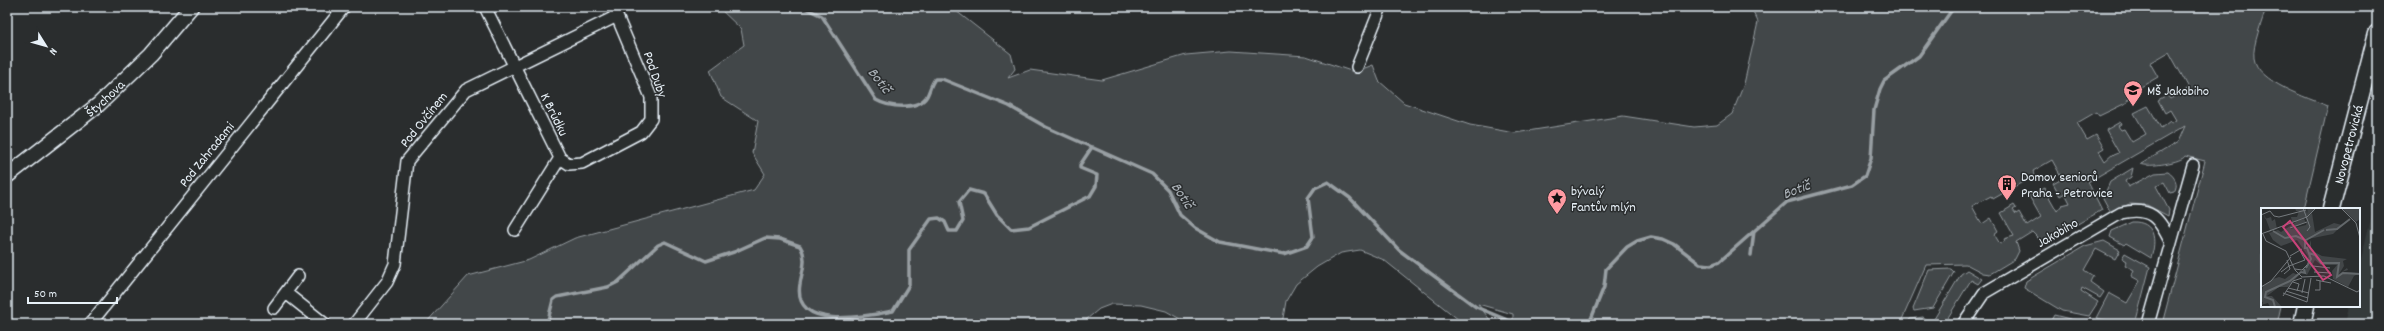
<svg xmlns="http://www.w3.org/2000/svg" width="2384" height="331" font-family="Dekko,sans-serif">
  <rect width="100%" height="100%" fill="#2a2d2e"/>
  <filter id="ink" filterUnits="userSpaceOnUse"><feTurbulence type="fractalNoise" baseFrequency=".025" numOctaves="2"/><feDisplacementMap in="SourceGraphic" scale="8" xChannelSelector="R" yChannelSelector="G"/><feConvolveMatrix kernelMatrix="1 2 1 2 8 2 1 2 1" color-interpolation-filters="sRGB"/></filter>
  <g filter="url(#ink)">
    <!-- built -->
    <path fill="#363a3b" d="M2377,194V324H2345L2349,306H2359V267Z"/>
    <!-- green -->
    <path fill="#424648" stroke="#959ca0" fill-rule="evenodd" d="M718,7H951L1011,54L1015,69L1008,78L1030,70L1102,80L1186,55L1231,51L1306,56L1354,72L1373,65L1379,81L1404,103L1470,125L1515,133L1623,116L1694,127L1717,125L1732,114L1744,84L1758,22L1751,7H2266C2263,20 2252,45 2254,58C2257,82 2308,98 2328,106L2304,209H2262V306H2281L2277,324H2162L2205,161L2185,156C2183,162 2148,168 2141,164L2178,142L2185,126L2088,182L2102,210L2048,241L2039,239L2032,232L2016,242L2019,251L2015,259L1990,274L1983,273L1966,264L1926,265L1900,324H1513V314L1478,304L1493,324H1464L1384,260L1360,250L1341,253L1317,267L1296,284L1286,301L1282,324H1189L1166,311L1141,305L1112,304L1099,309L1081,324H425L468,276L529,260L575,238L754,190L765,174L752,153L758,121L721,97L710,70L744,45L741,29ZM2169,52L2189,88L2170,99L2167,95L2158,100L2165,113L2170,110L2176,120L2171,123L2170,121L2161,128L2148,106L2134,113L2146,134L2132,142L2124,129L2121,130L2118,126L2121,124L2120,122L2106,130L2119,153L2114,155L2113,154L2105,161L2099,151L2104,148L2096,135L2087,140L2077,123L2096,112L2099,116L2128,102L2127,100L2140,92L2139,88L2158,77L2150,63ZM2052,160L2062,178L2053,183L2060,196L2065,193L2070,203L2062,205L2057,211L2044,188L2029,196L2041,217L2027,226L2019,212L2016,214L2013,210L2016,208L2014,205L2001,213L2014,236L2004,239L2005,241L2000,244L1994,234L1998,231L1991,218L1982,224L1972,206L1991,196L1993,199L2035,175L2033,171Z
      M2133,168L2131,177L2125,181L2128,187L2155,173L2168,172C2175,177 2179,184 2174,192L2170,193L2164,182L2156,186L2169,210L2168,216L2147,205L2130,204L2110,211L2103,198L2110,182Z
      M2132,222C2155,221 2157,240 2151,258L2126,243L2124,245L2110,237L2112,231Z
      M2104,241L2120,250L2115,259L2096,249L2084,270L2093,276L2090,282L2104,292L2100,298L2082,288L2081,291L2098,302L2089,316L2062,311L2024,288L2026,281L2085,246Z
      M2125,253L2150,267L2135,324H2122L2096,318L2109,293L2127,303L2140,281L2131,276L2134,270L2125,265L2127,261L2122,258Z
      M1929,270L1951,269L1954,272L1933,308L1914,311L1913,309Z
      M1967,270L1982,279L1978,284L1971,280L1944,324H1931L1961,274Z
      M2054,315L2078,321L2077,324H2049Z
      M1923,317L1926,319L1923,324H1907L1910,319Z"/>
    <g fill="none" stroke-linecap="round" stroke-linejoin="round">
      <!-- stream -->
      <path stroke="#989fa3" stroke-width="3.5" d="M803,7L822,16L876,100C888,107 918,111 927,96C930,90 931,84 935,79H942L1009,106L1046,127L1152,174L1168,190L1180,215L1195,228L1220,242L1284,254L1307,246L1313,237L1308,198L1315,188L1328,182L1350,198L1399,250L1476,307L1517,324
        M1751,255L1754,231
        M547,324L553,300L557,297L608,287L618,282L658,245L665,242L706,261L734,252L765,238L780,239L800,246C808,259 802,270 800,284C792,331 863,317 893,311L909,285V250L931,219L939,218L945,222L949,231H957L963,221L959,202L969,190L984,194L997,215L1011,229L1029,227L1090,196L1096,186L1097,175L1080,168V165L1092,147
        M1589,324L1604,287L1606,269L1627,247L1637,241L1651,237L1663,239L1674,244L1700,264L1711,265L1719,262L1787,202L1852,185L1865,176L1871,158L1874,110L1880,89L1884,81L1919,56L1954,7"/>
      <defs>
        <path id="minor" d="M485,7L560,158L515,230
          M1357,67L1381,7
          M560,158L569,164L582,163L641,132L651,119V97L613,7
          M286,293L325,324
          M274,308L298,276
          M90,324L344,7
          M354,324L387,282L395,264L407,161L466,90L617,16
          M1963,324L1984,293L2121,213C2151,206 2159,218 2171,243
          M2148,324L2193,165"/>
        <g id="tertiary">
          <path id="s1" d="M7,176L98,105L151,54L191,7"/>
        </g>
        <g id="secondary">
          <path id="s2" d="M2331,209L2377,33"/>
          <path d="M2302,324L2306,306"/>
        </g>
      </defs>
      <!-- minor casing -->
      <use href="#minor" stroke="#e8f1f8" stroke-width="14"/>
      <!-- tertiary casing -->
      <use href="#tertiary" stroke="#e8f1f8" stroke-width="17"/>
      <!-- secondary casing -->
      <use href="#secondary" stroke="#e8f1f8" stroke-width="19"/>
      <!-- minor -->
      <use href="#minor" stroke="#2a2d2e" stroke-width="11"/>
      <!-- tertiary -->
      <use href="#tertiary" stroke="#2a2d2e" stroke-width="14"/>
      <!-- secondary -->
      <use href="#secondary" stroke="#2a2d2e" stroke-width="16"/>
    </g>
  </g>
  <!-- icons -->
  <defs>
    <symbol id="school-pin" viewBox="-11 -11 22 30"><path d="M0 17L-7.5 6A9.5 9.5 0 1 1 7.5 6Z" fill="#ff9aa2" stroke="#2a2d2e"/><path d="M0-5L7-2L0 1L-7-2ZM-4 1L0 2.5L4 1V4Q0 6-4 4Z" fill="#111"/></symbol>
    <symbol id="building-pin" viewBox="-11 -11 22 30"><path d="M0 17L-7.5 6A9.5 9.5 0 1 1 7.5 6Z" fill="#ff9aa2" stroke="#2a2d2e"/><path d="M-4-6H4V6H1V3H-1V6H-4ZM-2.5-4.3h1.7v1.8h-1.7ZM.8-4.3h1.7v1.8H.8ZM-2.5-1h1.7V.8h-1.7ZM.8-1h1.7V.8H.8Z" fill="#111"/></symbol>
    <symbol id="sight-pin" viewBox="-11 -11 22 30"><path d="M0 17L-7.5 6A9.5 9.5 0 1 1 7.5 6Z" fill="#ff9aa2" stroke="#2a2d2e"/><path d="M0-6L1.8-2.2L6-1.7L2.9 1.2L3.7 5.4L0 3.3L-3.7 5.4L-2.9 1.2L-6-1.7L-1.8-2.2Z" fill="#111"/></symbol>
  </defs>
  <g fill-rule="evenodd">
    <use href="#school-pin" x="2122" y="79" width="22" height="30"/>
    <use href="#building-pin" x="1996" y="173" width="22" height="30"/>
    <use href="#sight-pin" x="1546" y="187" width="22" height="30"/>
  </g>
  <g text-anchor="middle" stroke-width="3" stroke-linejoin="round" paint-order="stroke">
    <!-- street labels -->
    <g font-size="14" fill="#e8f1f8" stroke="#2a2d2e">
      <text transform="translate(656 74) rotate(71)" y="5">Pod Duby</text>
      <text dy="5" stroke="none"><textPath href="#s1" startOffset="125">Štychova</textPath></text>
      <text transform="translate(555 114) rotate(64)" y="5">K Brůdku</text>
      <text transform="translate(423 119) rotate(-51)" y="5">Pod Ovčínem</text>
      <text dy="5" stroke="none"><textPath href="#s2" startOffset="67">Novopetrovická</textPath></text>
      <text transform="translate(206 154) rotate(-51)" y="5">Pod Zahradami</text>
      <text transform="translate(2057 232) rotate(-30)" y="5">Jakobiho</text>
    </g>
    <!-- poi labels -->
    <g font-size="14" fill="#e8f1f8" stroke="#2a2d2e" text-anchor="start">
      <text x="2147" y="95">MŠ Jakobiho</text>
      <text x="2021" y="181">Domov seniorů<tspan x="2021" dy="16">Praha - Petrovice</tspan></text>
      <text x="1571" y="195">bývalý<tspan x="1571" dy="16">Fantův mlýn</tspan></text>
    </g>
    <!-- water labels -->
    <g font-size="15" font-style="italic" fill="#acb3b9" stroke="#2a2d2e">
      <text transform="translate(880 80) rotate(52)" y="5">Botič</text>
      <text transform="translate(1796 189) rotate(-21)" y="5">Botič</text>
      <text transform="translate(1183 195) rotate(56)" y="5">Botič</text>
    </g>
  </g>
  <!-- overview -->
  <g transform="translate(2261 208)">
    <rect width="99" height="99" fill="#2a2d2e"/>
    <path d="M34,0H44L46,6L45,0L47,6L46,0H54L46,9L35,13L43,11L45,14L29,20V21L45,17L46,14L45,10L51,5L54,24L73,15L81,17L72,26L47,31L45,38H48L50,32V42L61,48L86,51L82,53L83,58L78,66L86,60L87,62L81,64L99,65L93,68L87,79L72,71L71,63L76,57H60L54,52L46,67L40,63L47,60L43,61L46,57L47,48L36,32L20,38L12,32L8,25L17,22L20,24L35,14H31L30,9H36L38,3H35ZM81,0L99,1V11L95,14ZM3,6L4,11L10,9L11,13L14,11L16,21L6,25L9,22ZM32,65L38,67L27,79H18L6,88H11L21,99H9L7,95L0,97L2,95L0,92L2,78L12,71L18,69L24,71Z" fill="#424648"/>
    <path fill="none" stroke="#63686b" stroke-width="2" d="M65,22L76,21L89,11M12,23L24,30L35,28L44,32V40H46L50,51L45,60M45,32L63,22M48,45L54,47L60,55H78L76,69L82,65L99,66M14,99L12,92L4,89L5,84L29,73L40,64L44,65L43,61"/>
    <path fill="none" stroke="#767b7f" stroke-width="1" d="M42,0L49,19L46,23M80,0L95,15L99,30M0,7L9,3L13,8L18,9L45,2M29,20L46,14M0,26L46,9L55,0M2,26L5,33L25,43L34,62L41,69L63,68L96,84L99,82M29,48L41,41M52,58L69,60M34,61L41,62L46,57M20,64L28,58L44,52L38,41M53,64L70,65M23,66L29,61L26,52M55,72L70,75M32,74L38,76L36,83M0,79L10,73L30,49M27,80L48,85M54,82H59V73M25,83L47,90M22,85L46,94L50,70M41,85L44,71M22,88L32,73L41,70"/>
    <path fill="#ca437a" fill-opacity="0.15" stroke="#ca437a" stroke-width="2" d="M29,13L70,67L62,72L22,19Z"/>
    <rect width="99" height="99" fill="none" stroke="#e8f1f8" stroke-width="2"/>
  </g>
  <!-- margin -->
  <rect width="2384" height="331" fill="none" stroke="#2a2d2e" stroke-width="24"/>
  <rect x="12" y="12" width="2360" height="307" fill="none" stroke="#e8f1f8" stroke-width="1.5" filter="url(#ink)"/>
  <!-- north arrow -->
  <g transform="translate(46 46) rotate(127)" stroke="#2a2d2e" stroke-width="3" paint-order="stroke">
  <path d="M0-3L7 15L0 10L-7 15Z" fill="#e8f1f8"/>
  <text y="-6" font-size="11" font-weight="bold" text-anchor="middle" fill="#e8f1f8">N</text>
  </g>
  <!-- scale -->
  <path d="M28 297v6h89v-6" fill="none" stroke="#e8f1f8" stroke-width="2"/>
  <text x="34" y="297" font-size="12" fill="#e8f1f8" stroke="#2a2d2e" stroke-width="3" paint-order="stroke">50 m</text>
</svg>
